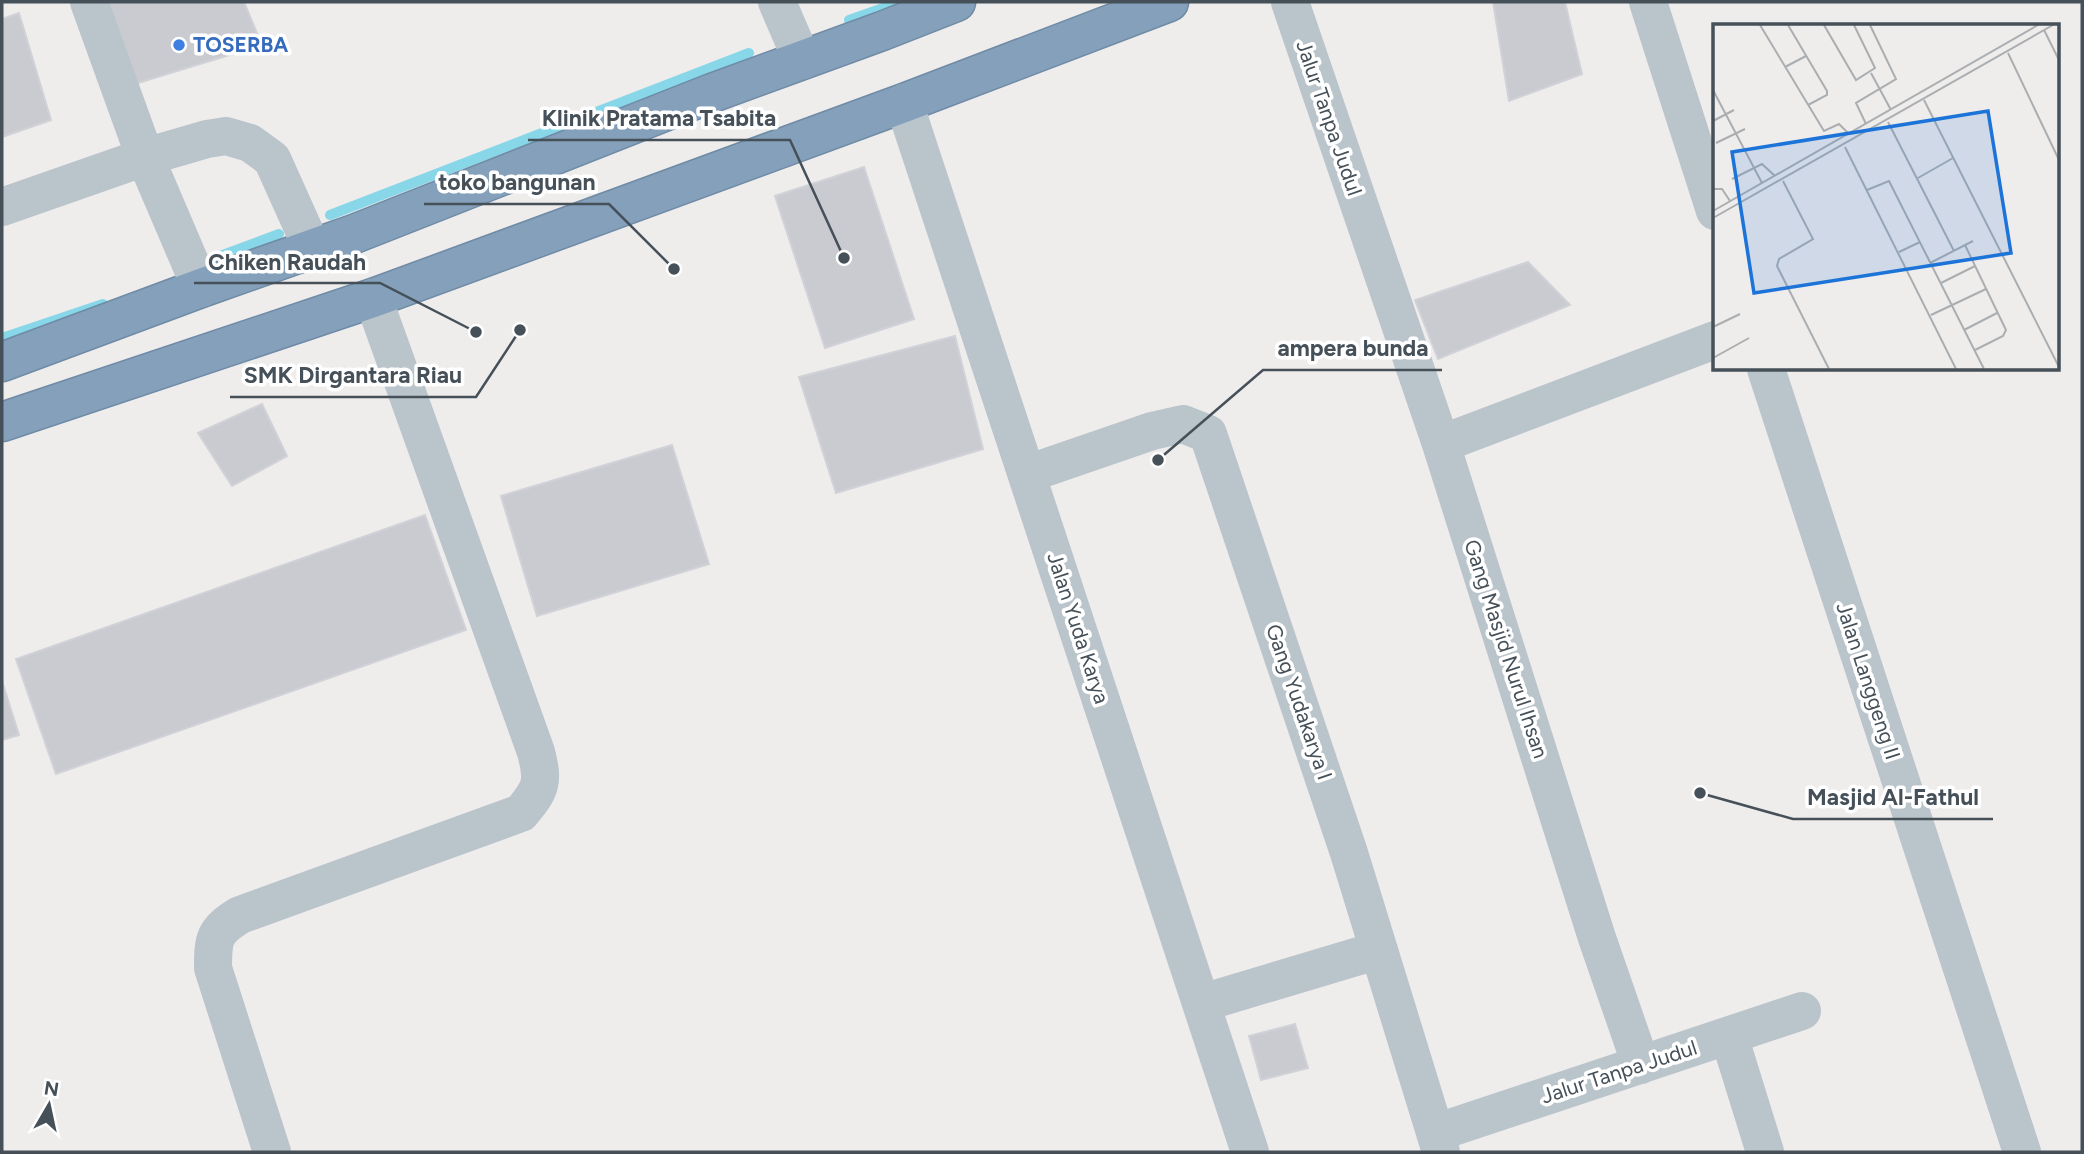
<svg xmlns="http://www.w3.org/2000/svg" width="2084" height="1154" font-family="Figtree,sans-serif">
  <rect width="100%" height="100%" fill="#efecec"/>
  <g fill="none" stroke-linecap="round" stroke-linejoin="round">
    <!-- stream -->
    <path stroke="#87d7e9" stroke-width="10" d="M849,20L900,2
      M330,215L749,53
      M212,259L279,234
      M2,338L103,304"/>
  </g>
  <!-- building -->
  <path fill="#c9cbd1" stroke="#d0d2d8" stroke-width="2" d="M101,2H244L262,45L128,86Z
    M1493,2H1565L1582,74L1509,101Z
    M19,13L51,120L2,137V19Z
    M864,167L914,319L825,348L775,196Z
    M1528,262L1570,305L1438,359L1415,300Z
    M955,336L983,449L836,493L799,377Z
    M262,404L287,456L232,486L198,433Z
    M672,445L709,564L537,616L501,496Z
    M425,515L466,630L56,774L16,659Z
    M2,681L19,735L2,740Z
    M1295,1024L1308,1068L1261,1080L1249,1036Z"/>
  <g fill="none" stroke-linecap="round" stroke-linejoin="round">
    <defs>
      <path id="highway" d="M2,362L201,288L354,234L712,93L882,31L956,2
        M2,422L373,298L904,103L1169,2"/>
    </defs>
    <!-- highway casing -->
    <use href="#highway" stroke="#6f8ba6" stroke-width="41"/>
    <!-- minor -->
    <path stroke="#bac4cb" stroke-width="38" d="M89,2L145,157L201,288
      M777,2L802,60
      M1290,2L1441,444L1597,938L1641,1065
      M1648,2L1715,211
      M904,103L1250,1152
      M2,207L145,157L207,139L226,136L250,143L272,159L312,248
      M1766,369L2022,1152
      M1441,444L1715,340
      M1027,474L1152,431L1183,424L1208,434L1349,853L1441,1152
      M1202,1003L1379,950
      M1729,1036L1765,1152
      M1435,1133L1802,1011
      M272,1152L213,968C213,938 214,931 240,915L521,813C541,789 544,783 536,752L373,298"/>
    <!-- highway -->
    <use href="#highway" stroke="#84a0ba" stroke-width="38"/>
  </g>
  <!-- markers -->
  <circle fill="#3f7fe0" stroke="#fff" stroke-width="2.5" cx="179" cy="45" r="7"/>
  <g text-anchor="middle" stroke-width="7" stroke-linejoin="round" paint-order="stroke">
    <!-- shop labels -->
    <g font-size="21" font-weight="bold" fill="#366cbe" stroke="#fff" text-anchor="start">
      <text x="193" y="52">TOSERBA</text>
    </g>
    <!-- street labels -->
    <g font-size="21" fill="#455059" stroke="#fff">
      <text transform="translate(1329 118) rotate(71)" y="7">Jalur Tanpa Judul</text>
      <text transform="translate(1078 628) rotate(72)" y="7">Jalan Yuda Karya</text>
      <text transform="translate(1506 649) rotate(72)" y="7">Gang Masjid Nurul Ihsan</text>
      <text transform="translate(1868 681) rotate(72)" y="7">Jalan Langgeng II</text>
      <text transform="translate(1299 702) rotate(71)" y="7">Gang Yudakarya I</text>
      <text transform="translate(1619 1072) rotate(-18)" y="7">Jalur Tanpa Judul</text>
    </g>
  </g>
  <!-- overview -->
  <g transform="translate(1713 24)">
    <rect width="346" height="346" fill="#efecec"/>
    <path fill="none" stroke="#abaeb1" stroke-width="2" d="M47,1L111,107L126,100L136,110M75,1L114,67V71L95,81M111,1L143,56L162,44L141,1M331,6L346,36M295,29L346,136M72,43L93,32M158,49L178,86M0,66L49,159M211,76L346,343M0,97L21,86M175,98L241,227M153,100L143,79L183,55L157,1M3,119L32,105M132,123L243,345M205,154L240,134M19,155L49,140L62,152M70,157L100,215L66,235L64,242L116,345M0,165H9L17,177M154,166L176,157L271,345M0,187L325,1M0,194L340,1M252,221L293,306L290,312L262,326M186,228L207,218M217,239L260,217M228,259L262,242M218,291L273,265M0,303L27,290M251,306L284,289M0,334L36,314"/>
    <path fill="#1d74d8" fill-opacity="0.15" stroke="#1d74d8" stroke-width="3.5" d="M275,87L298,229L41,269L19,128Z"/>
    <rect width="346" height="346" fill="none" stroke="#455059" stroke-width="3.5"/>
  </g>
  <!-- callouts -->
  <path fill="none" stroke="#455059" stroke-width="2.5" d="M844 258L790 140H528M674 269L609 204H424M476 332L380 283H194M1158 460L1263 370H1442M520 330L476 397H230M1700 793L1793 819H1993"/>
  <g fill="#455059" stroke="#fff" stroke-width="2.5">
    <circle cx="844" cy="258" r="7"/>
    <circle cx="674" cy="269" r="7"/>
    <circle cx="476" cy="332" r="7"/>
    <circle cx="1158" cy="460" r="7"/>
    <circle cx="520" cy="330" r="7"/>
    <circle cx="1700" cy="793" r="7"/>
  </g>
  <g font-size="23" text-anchor="middle" font-weight="bold" fill="#455059" stroke="#fff" stroke-width="7" stroke-linejoin="round" paint-order="stroke">
    <text x="659" y="126">Klinik Pratama Tsabita</text>
    <text x="517" y="190">toko bangunan</text>
    <text x="287" y="270">Chiken Raudah</text>
    <text x="1353" y="356">ampera bunda</text>
    <text x="353" y="383">SMK Dirgantara Riau</text>
    <text x="1893" y="805">Masjid Al-Fathul</text>
  </g>
  <!-- border -->
  <rect width="2084" height="1154" fill="none" stroke="#455059" stroke-width="7"/>
  <!-- north arrow -->
  <g transform="translate(49 1105) rotate(9)" stroke="#ffffff" stroke-width="5" paint-order="stroke">
  <path d="M0-5L12 26L0 18L-12 26Z" fill="#455059"/>
  <text y="-10" font-size="19" font-weight="bold" text-anchor="middle" fill="#455059">N</text>
  </g>
</svg>
